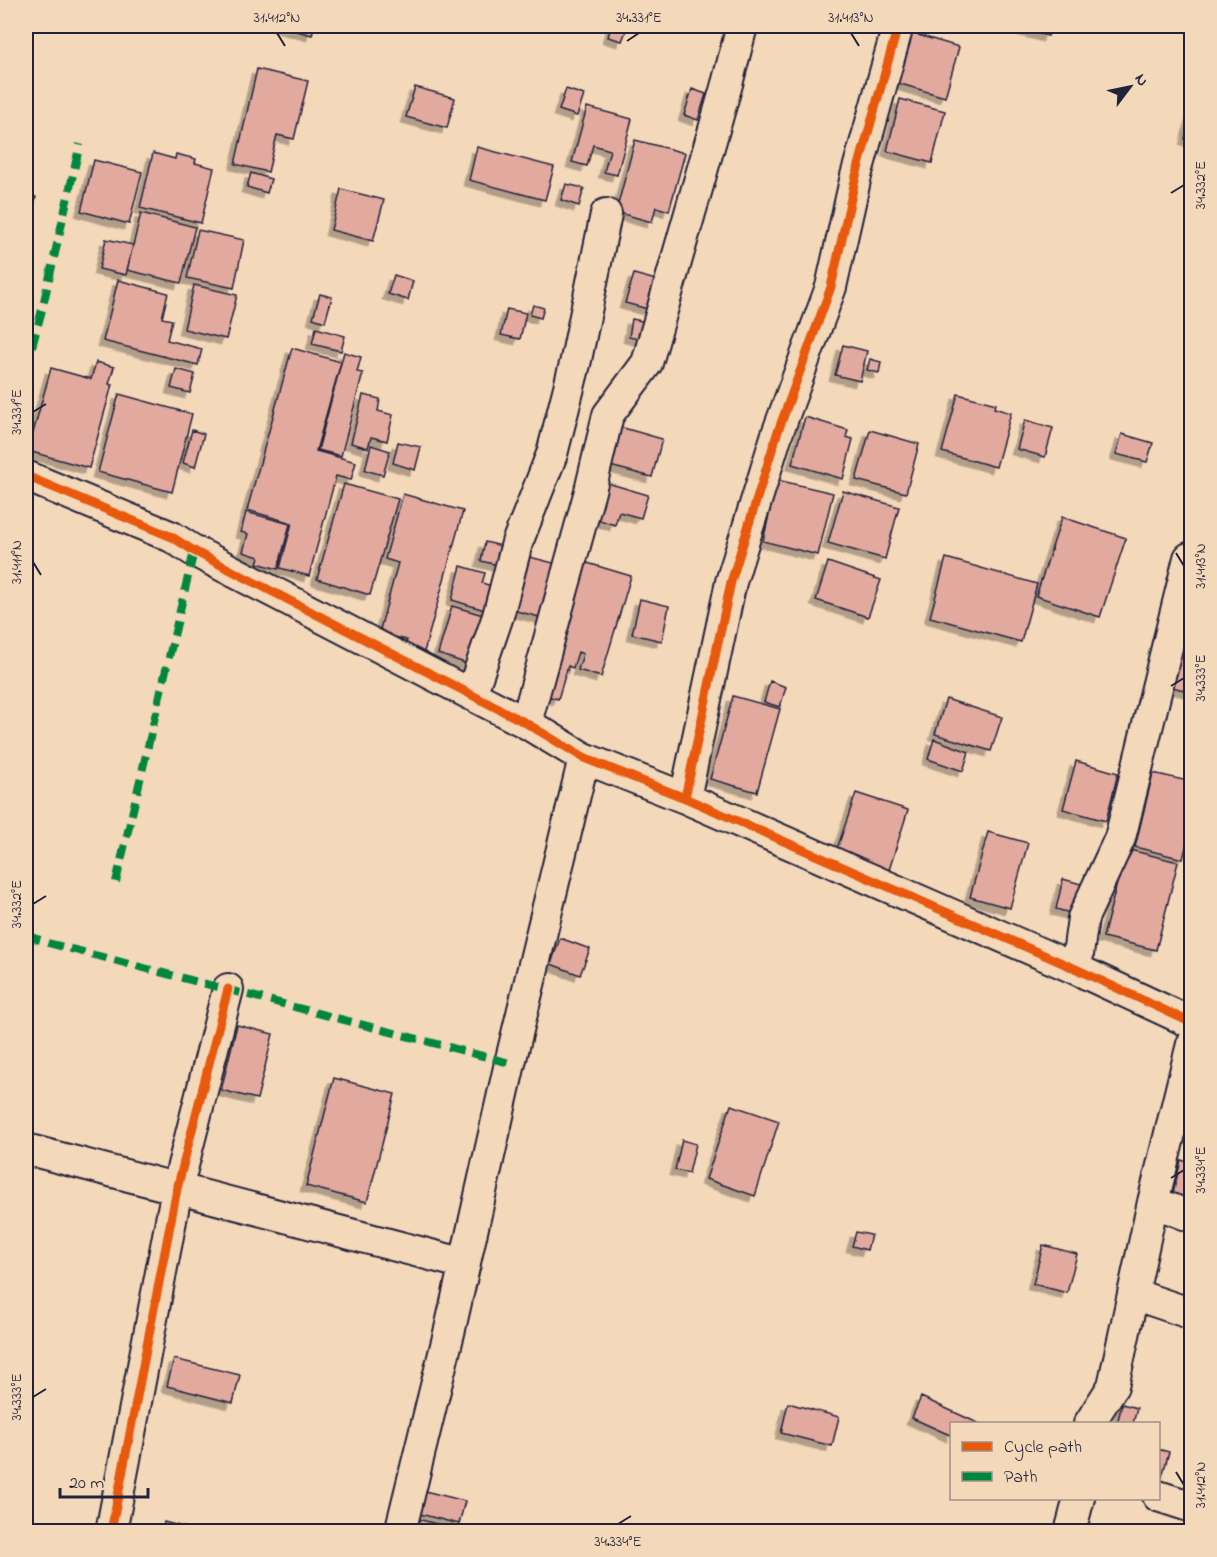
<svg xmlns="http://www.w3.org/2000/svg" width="1217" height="1557" font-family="'Indie Flower',sans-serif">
  <defs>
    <filter id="shadow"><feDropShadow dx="-5.5" dy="5.5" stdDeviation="0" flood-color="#0004"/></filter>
  </defs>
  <rect width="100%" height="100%" fill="#f3d8ba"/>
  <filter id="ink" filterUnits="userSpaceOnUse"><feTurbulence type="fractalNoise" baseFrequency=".0167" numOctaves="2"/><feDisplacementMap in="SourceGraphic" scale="12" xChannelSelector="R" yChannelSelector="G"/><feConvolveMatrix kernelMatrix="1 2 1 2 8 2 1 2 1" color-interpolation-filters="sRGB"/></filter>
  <g filter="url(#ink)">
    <!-- building -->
    <path fill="#e2a99f" stroke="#22223b" stroke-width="1.5" filter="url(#shadow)" d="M278,26H314L312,35Z
      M611,26L626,31L622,41L608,37Z
      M1009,26H1050L1048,36Z
      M908,32L959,47L945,97L894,82Z
      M257,69L308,81L294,139L277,135L268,172L235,164Z
      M415,87L455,98L447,128L406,117Z
      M566,89L584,95L577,116L559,110Z
      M692,89L706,94L698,120L684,115Z
      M900,99L945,111L932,163L887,151Z
      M587,107L632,119L617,175L604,172L610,150L593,145L587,166L572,162Z
      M1192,113V141L1185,139Z
      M635,140L685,153L669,211L656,207L652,222L616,212Z
      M477,147L554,167L545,200L469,180Z
      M153,153L175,159L176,154L196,159L195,163L214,168L201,223L140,208Z
      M94,160L142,172L129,224L81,211Z
      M251,173L271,179L267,193L247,187Z
      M566,184L584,188L579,206L561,200Z
      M26,189H28L26,195L36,197L28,227L26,226Z
      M341,189L384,200L373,241L331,230Z
      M141,213L195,227L181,283L127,270Z
      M198,230L244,240L234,288L187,278Z
      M106,239L133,245L126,275L99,269Z
      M634,274L656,280L648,309L625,303Z
      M394,275L413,281L408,300L388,294Z
      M118,280L168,293L162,318L172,320L167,340L202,349L198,365L103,341Z
      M194,285L237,295L226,339L184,329Z
      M320,294L332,297L325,322L313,318Z
      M533,305L544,308L541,318L530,315Z
      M507,309L526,313L520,339L501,335Z
      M632,319L647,322L643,340L629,337Z
      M316,328L345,336L341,351L312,344Z
      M843,345L867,351L860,381L835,375Z
      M292,348L341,362L316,451L356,462L351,480L336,476L309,576L280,568L292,523L247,510Z
      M344,352L361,357L357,372L363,373L341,456L318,450Z
      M870,359L881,362L879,373L867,370Z
      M96,362L114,367L109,384L112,385L89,468L28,451L51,368L91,379Z
      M176,369L195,374L190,393L171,388Z
      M119,394L192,414L172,492L98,472Z
      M958,394L996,404L994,408L1011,413L996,467L942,452Z
      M363,395L380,399L378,411L393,415L387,441L371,437L368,448L351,443Z
      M805,417L848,430L846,437L853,439L843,479L792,464Z
      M1025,420L1053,428L1045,457L1017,449Z
      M620,427L662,439L652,477L610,466Z
      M192,430L204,434L195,467L183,463Z
      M870,430L919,444L906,493L856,480Z
      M1122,434L1153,443L1147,462L1116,454Z
      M398,442L421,447L415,470L393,463Z
      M371,445L390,451L383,475L365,470Z
      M777,480L833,493L818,555L763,541Z
      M604,482L648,495L641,518L619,512L615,525L593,518Z
      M344,484L398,499L370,595L317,579Z
      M843,491L899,507L885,559L828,543Z
      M403,494L463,511L424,652L405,647L407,640L379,633L398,563L385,559Z
      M246,512L290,524L278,569L257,563L259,557L243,552L248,534L241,532Z
      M1062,517L1126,538L1100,617L1036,596Z
      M485,542L506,547L502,566L481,561Z
      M518,554L565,566L551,620L505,608Z
      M946,558L1037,584L1021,642L930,617Z
      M584,562L631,576L601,677L578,670L583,654L578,652L573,668L568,666L558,699L536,693Z
      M828,562L881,580L868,617L816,600Z
      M461,566L485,573L482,583L498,588L491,612L452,600Z
      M640,599L669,606L662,641L632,634Z
      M452,606L483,615L468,664L438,654Z
      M1192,606V692L1168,686Z
      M770,681L786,687L780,707L764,702Z
      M733,696L780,709L757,792L710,779Z
      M946,699L1002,717L991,751L935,734Z
      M934,739L969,752L963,771L928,759Z
      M1076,761L1118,773L1106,821L1063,809Z
      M1153,773L1192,782V822L1183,859L1135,847Z
      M856,793L908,810L889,870L836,852Z
      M988,832L1028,843L1010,908L970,897Z
      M1126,849L1178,862L1156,950L1103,937Z
      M1063,879L1081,884L1074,914L1056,909Z
      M560,938L590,949L580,975L551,964Z
      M237,1025L273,1034L257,1099L221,1090Z
      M334,1078L395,1094L367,1202L306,1186Z
      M731,1105L779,1121L755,1196L706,1179Z
      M682,1140L696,1144L689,1173L675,1170Z
      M1181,1160L1192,1163V1208L1171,1202Z
      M856,1232L871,1235L867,1250L852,1246Z
      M1043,1245L1077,1254L1067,1293L1033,1284Z
      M174,1359L240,1375L233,1403L167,1386Z
      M921,1397L980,1424H952V1436L912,1418Z
      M788,1403L839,1417L832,1446L781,1433Z
      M1122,1404L1137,1408L1133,1424H1117Z
      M1158,1449L1169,1452L1161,1480L1158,1479Z
      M425,1491L465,1501L459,1524L420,1514Z
      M414,1518L448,1527L446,1532H411Z
      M164,1522L202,1532H162Z"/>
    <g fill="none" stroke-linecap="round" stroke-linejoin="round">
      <defs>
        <path id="minor" d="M26,476L172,537L194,551L526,723L584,758L685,798L1076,969L1192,1023
          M471,695L498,616L517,543L552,454L576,360L606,214
          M526,723L590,491L608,415L647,363L727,84L742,26
          M685,798L731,582L777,434L831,287L856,176L898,26
          M1076,969L1083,918L1120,838L1189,558
          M26,1149L465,1264
          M1153,1202L1192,1217
          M1133,1294L1192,1314
          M1089,1424L1113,1386L1153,1202L1192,1044
          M1158,1496L1192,1507
          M111,1532L177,1189L228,989
          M400,1532L450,1329L510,1063L584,758
          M1070,1532L1079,1498"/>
      </defs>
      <!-- minor casing -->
      <use href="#minor" stroke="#22223b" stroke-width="34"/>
      <!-- minor -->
      <use href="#minor" stroke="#f3d8ba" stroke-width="30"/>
      <!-- quiet -->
      <path stroke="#00873e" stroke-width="8" stroke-dasharray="15 8" stroke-linecap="butt" d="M26,369L42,310L80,144
        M116,882L194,551
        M26,935L48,943L510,1063"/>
      <defs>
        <path id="cycleway" d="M26,476L172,537L194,551L526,723L584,758L685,798L1076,969L1192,1023
          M685,798L731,582L777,434L831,287L856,176L898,26
          M111,1532L177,1189L228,989"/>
      </defs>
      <!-- cycleway casing -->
      <use href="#cycleway" stroke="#f3d8ba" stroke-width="13"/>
      <!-- cycleway -->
      <use href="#cycleway" stroke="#e8590c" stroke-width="9"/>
    </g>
  </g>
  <!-- ticks -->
  <path fill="none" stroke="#22223b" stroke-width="2" d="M277,33L285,46M851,33L859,46M627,41L639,33M1171,193L1184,185M33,412L46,404M1176,553L1184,566M33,562L41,575M1171,686L1184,678M33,904L46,896M1171,1178L1184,1170M33,1397L46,1389M1176,1472L1184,1485M618,1524L631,1516"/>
  <!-- margin -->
  <rect width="1217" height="1557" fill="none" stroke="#f3d8ba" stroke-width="66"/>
  <!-- legend -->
  <rect x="950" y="1422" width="210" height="78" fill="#f3d8ba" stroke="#9f8f87" stroke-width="1.5"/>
  <rect x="962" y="1442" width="30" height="9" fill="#e8590c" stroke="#9f8f87" stroke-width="1.5"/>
  <text x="1004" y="1452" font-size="18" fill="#22223b">Cycle path</text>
  <rect x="962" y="1472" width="30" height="9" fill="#00873e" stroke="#9f8f87" stroke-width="1.5"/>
  <text x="1004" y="1482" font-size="18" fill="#22223b">Path</text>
  <!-- north arrow -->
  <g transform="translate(1130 87) rotate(58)" stroke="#f3d8ba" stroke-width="4.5" paint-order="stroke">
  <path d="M0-4.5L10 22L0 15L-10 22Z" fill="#22223b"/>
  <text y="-9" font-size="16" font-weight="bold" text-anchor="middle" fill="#22223b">N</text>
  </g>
  <!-- scale -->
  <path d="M60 1488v9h88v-9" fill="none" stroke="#22223b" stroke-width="3"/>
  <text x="69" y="1488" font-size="18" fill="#22223b" stroke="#f3d8ba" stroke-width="4.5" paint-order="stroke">20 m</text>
  <rect x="33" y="33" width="1151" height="1491" fill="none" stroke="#22223b" stroke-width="2"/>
  <g font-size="15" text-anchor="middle" fill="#22223b">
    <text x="277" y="22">31.412°N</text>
    <text x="639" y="22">34.331°E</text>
    <text x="851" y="22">31.413°N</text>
    <text transform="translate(1200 185) rotate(-90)" y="5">34.332°E</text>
    <text transform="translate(16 412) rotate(-90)" y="5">34.331°E</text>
    <text transform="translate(16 562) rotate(-90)" y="5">31.411°N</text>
    <text transform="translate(1200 566) rotate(-90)" y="5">31.413°N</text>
    <text transform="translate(1200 678) rotate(-90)" y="5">34.333°E</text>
    <text transform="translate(16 904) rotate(-90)" y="5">34.332°E</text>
    <text transform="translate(1200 1170) rotate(-90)" y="5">34.334°E</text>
    <text transform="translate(16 1397) rotate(-90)" y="5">34.333°E</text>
    <text transform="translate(1200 1485) rotate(-90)" y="5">31.412°N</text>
    <text x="618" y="1546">34.334°E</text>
  </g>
</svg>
